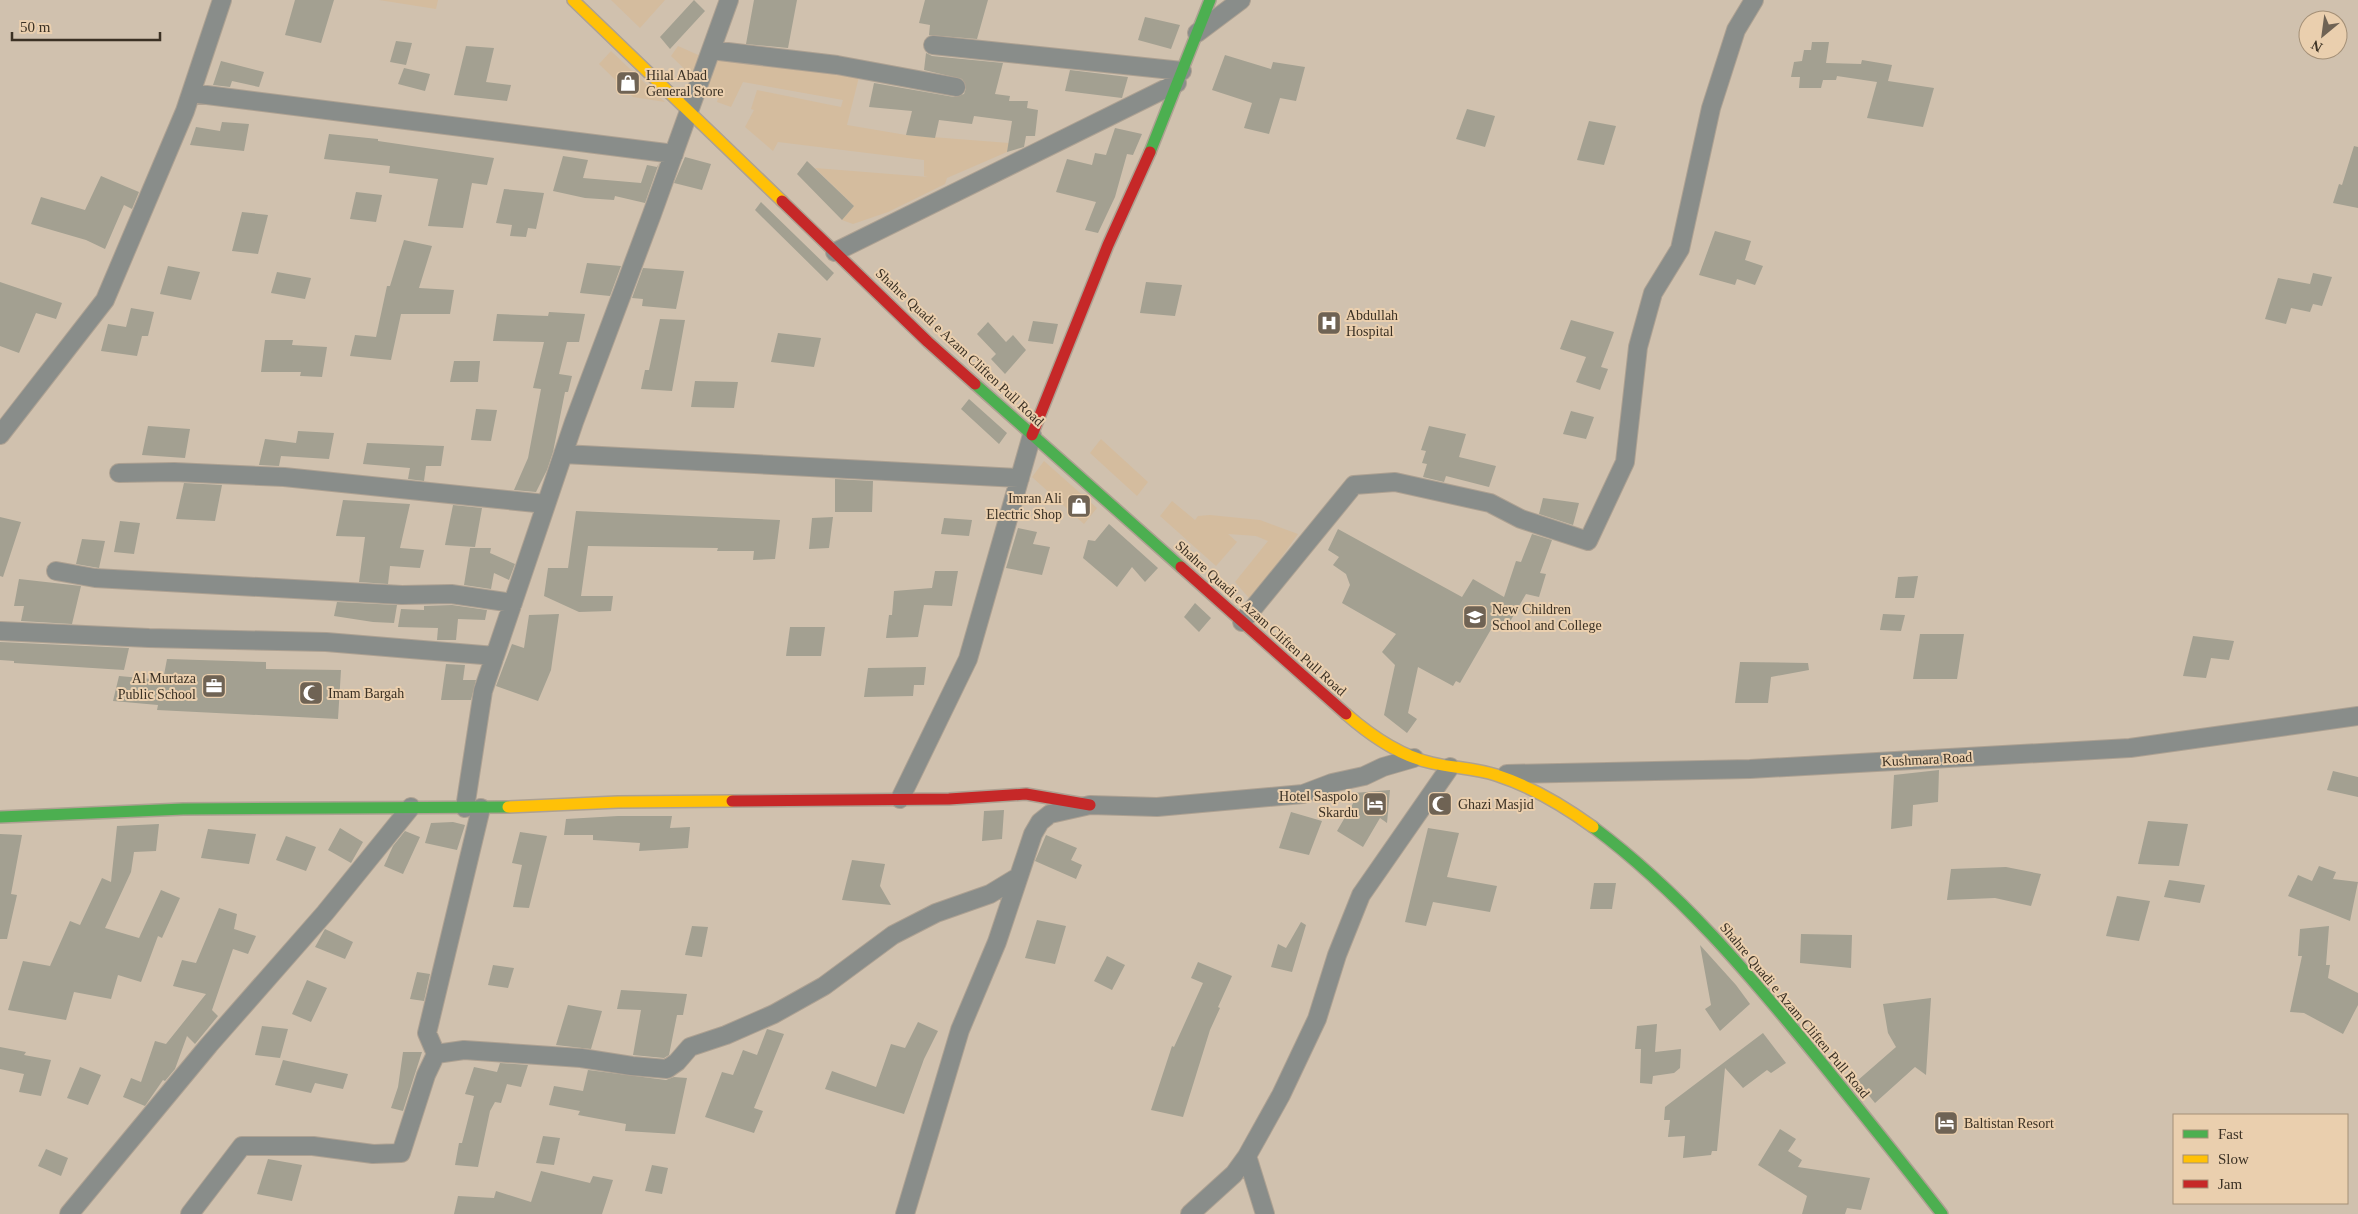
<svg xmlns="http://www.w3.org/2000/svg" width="2358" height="1214" font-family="Georgia,serif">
  <rect width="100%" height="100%" fill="#d0c1ae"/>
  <!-- built -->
  <path fill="#d4bc9e" d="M379,0H438L436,9Z
    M611,0H665L640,28Z
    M678,46L705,58L697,81L671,56Z
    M611,51L665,102L633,97L599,64Z
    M715,55L860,73L847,125L906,135L1009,143L1007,152L947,178L945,184L888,212L853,224L842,220L854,206L815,168L928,177L924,176V160L778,142L773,151L745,127L754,110L751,109L757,90L841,107L843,100L743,82L731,107L717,102L718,98L703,86Z
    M1101,439L1148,482L1137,496L1090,453Z
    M1044,461L1097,508L1084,524L1032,477Z
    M1172,501L1195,520L1198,516L1210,515L1260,520L1298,534L1266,579L1249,598L1235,582L1268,541L1256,536L1228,534L1237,542L1216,566L1160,516Z"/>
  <!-- building -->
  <path fill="#a3a091" d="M295,0H334L321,43L285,35Z
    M694,0L705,11L670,49L660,37Z
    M754,0H797L788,48L746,44Z
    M925,0H988L977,39L929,35L930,25L919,23Z
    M1145,17L1180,25L1171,49L1138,40Z
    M396,41L412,43L406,65L390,62Z
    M1812,42H1829L1826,63L1861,64L1862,60L1892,65L1888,81L1934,88L1923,127L1867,118L1877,82L1837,76L1836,80H1823L1821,88H1799L1800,77H1791L1794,62L1802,61L1804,50H1811Z
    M466,46L494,48L486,82L511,85L507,101L454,95Z
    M926,53L932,56L1003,63L995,94L1010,96L1009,101H1028L1027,108L1038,110L1035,136H1026L1024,147L1007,152L1012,121L974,116L972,124L939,120L935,138L906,135L912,111L869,107L874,83L954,97L964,94L966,88L962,79L924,70Z
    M1225,55L1271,69L1273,62L1305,67L1296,101L1280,98L1269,134L1244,128L1252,103L1212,90Z
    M221,61L264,72L259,87L232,81L230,87L213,85Z
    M404,68L430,74L425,91L398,84Z
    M1070,70L1128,77L1122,98L1065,91Z
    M1467,109L1495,116L1485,147L1456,139Z
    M1589,121L1616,126L1604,165L1577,160Z
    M222,122L249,124L244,151L190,145L196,127L220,131Z
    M1115,128L1142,134L1133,155L1127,154L1115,197L1098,233L1085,230L1096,202L1056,192L1067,159L1092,165L1095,153L1106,155Z
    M329,134L378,139V141L494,158L487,185L472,183L463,228L428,226L438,179L389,173L390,166L324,159Z
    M2354,146L2358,147V208L2333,203L2339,184L2342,185Z
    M563,156L588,160L583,178L641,183L647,165L657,167L659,163L645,203L615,196L614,200L585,198L553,191Z
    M685,157L711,164L702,190L674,183Z
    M807,161L854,206L842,220L797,174Z
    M101,176L139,192L132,209L124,205L105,249L86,240L31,224L41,197L85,210Z
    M504,189L544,193L536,229L528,228L526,237L510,236L512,225L496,223Z
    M356,192L382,195L376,222L350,219Z
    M761,202L834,273L827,281L755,210Z
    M242,212L268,215L258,254L232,251Z
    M1715,231L1751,241L1745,260L1763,266L1755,285L1737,279L1735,285L1699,275Z
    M404,240L432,246L419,288L454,290L450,314H401L391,360L350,356L355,335L376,337L387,286H390Z
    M587,263L621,266L610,296L580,293Z
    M168,266L200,272L191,300L160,294Z
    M643,268L684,271L676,309L642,306L643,299L632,298Z
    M277,272L311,278L305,299L271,293Z
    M2313,273L2332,277L2322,306L2313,304L2310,312L2291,308L2286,324L2265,319L2278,278L2310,284Z
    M0,282L62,303L56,319L36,313L19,353L0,346Z
    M1146,282L1182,285L1175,316L1140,313Z
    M131,308L154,312L148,336H142L137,356L101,351L108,324L126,327Z
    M549,312L585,314L579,342H567L559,374L572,376L568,392H565L553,452L547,470L536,492L514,490L528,458L541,389L533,388L544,342L493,341L497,314L548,316Z
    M660,319L685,320L672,391L641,389L645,370H649Z
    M1571,320L1614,332L1601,367L1608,369L1600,390L1576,382L1586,357L1560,349Z
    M1033,321L1058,324L1053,344L1028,341Z
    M988,322L1006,342L1013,335L1026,350L1005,374L991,359L996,354L977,334Z
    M778,333L821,338L814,367L771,362Z
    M265,340H293L292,345L327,347L322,377L300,376L301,372H261Z
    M454,361H480L478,382H450Z
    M695,381L738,382L734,408L691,407Z
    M969,399L1007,433L999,444L961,409Z
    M476,409L497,410L491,441L471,440Z
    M1571,411L1594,417L1586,439L1563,434Z
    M148,426L190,429L185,458L142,455Z
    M1429,426L1466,434L1459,457L1496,466L1489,487L1446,476L1444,482L1423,477L1427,464L1422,463L1426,451L1421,450Z
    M298,431L334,433L329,459L281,456L279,466L259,465L265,439L296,443Z
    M367,443L444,446L441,466H426L424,481L408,479L410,468L363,464Z
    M835,479L873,481L872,512H835Z
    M184,483L222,485L215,521L176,519Z
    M1543,498L1579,503L1573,525L1539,514Z
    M343,500L410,504L400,548L424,550L420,568L390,566L388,584L359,582L365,537L336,536Z
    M453,505L482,508L475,547L445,545Z
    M576,511L780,520L775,559L753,560L754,551H717L718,548L588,546L581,596H613L611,611L579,612L544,596L548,568H568Z
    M0,517L21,522L3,577L0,576Z
    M833,517L829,548L809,549L812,518Z
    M944,518L972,520L969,536L941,534Z
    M120,521L140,523L134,554L114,552Z
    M1109,524L1158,568L1145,582L1132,567L1117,587L1083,558L1088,540L1095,541Z
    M1018,528L1037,532L1033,544L1050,547L1042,575L1006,568Z
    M1338,529L1462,597L1473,579L1504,597L1516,561L1521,562L1532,534L1552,540L1540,573L1546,574L1539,597L1526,594L1508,625L1497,619L1460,683L1456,681L1453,686L1418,667L1408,713L1417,719L1407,733L1384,715L1395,665L1382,652L1396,634L1342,603L1350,585L1346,574L1333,565L1339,557L1328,550Z
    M82,539L105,541L99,568L76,564Z
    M470,548H491L490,553L515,564L509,580L494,573L491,589L464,585Z
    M935,571H958L952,606L924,605L918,637L886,638L889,615H892L894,591L932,588Z
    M1918,576L1914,598H1895L1898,577Z
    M19,579L81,586L72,624L21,621L24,606H14Z
    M337,602L397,605L394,623L373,622L334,616Z
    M1195,603L1211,618L1199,632L1184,617Z
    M452,605L487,610L485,620L458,619L456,640H437L438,628L398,627L401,609L424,610V606Z
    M559,614L551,670L538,701L496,686L512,644L524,648L529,615Z
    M1883,614L1905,615L1901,631L1880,630Z
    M790,627H825L821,656H786Z
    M1920,634H1964L1957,679H1913Z
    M2193,636L2234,641L2229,660L2211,658L2206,678L2183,676Z
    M0,642L129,648L124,670L14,663V661L0,660Z
    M167,659L266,662V669L341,670L338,719L157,710L158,705L113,701L119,676L163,680Z
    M1740,662L1808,663L1809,670L1771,677L1768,703H1735Z
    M446,664L465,665L463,680H476L471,700H441Z
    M926,667L924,685H914L913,696L864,697L868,668Z
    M1939,770L1938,802L1913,805L1912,826L1891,829L1894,775Z
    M2333,771L2358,777V797L2327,790Z
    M1390,790L1387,823L1380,818L1363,847L1337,831L1355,800L1354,793Z
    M1004,810L1002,839L982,841L984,811Z
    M1291,812L1322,821L1309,855L1279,848Z
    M618,816H672L670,828L690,827L688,848L639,851L640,843L593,840V835H564L566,819Z
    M2148,821L2188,824L2179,866L2138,864Z
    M453,822L465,825L457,850L425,843L431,823Z
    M159,824L156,851L134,852L131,872L105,928L139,938L161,890L180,898L162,938L158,936L141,982L118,975L111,999L74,992L66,1020L8,1010L23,961L50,966L70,921L80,925L102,878L111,882L117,826Z
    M340,828L363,842L351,863L328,850Z
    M1428,828L1459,833L1447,877L1497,886L1490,912L1433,902L1426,926L1405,922Z
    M208,829L256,834L249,864L201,858Z
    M405,831L420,837L403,874L384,866L393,846Z
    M520,832L547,836L529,908L513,907L522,865L512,863Z
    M0,834L22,835L11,894L17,895L7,939H0Z
    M1046,835L1077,848L1071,860L1082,865L1076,879L1035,861Z
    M286,836L316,847L306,871L276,860Z
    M852,860L885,864L880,886L891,905L842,900Z
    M2319,866L2336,872L2333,879L2358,882L2350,921L2288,896L2298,875L2312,881Z
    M2006,867L2041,874L2031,906L1995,898L1947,900L1951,869Z
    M2169,880L2205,885L2200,903L2164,897Z
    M1594,883H1616L1612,909H1590Z
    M2117,896L2150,901L2139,941L2106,936Z
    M219,908L237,914L234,929L256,936L248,954L233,949L212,1010L218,1016L195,1044L187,1036L175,1069L165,1081L163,1080L145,1106L123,1097L131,1078L141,1082L155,1041L166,1044L206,994L173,986L182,960L196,963Z
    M1037,920L1066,926L1055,964L1025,958Z
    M1301,922L1306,925L1292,972L1271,967L1278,944L1286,948Z
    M692,926L708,927L702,957L685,955Z
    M2329,926L2326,965H2330L2328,978L2358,993V1005L2343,1034L2304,1013L2290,1012L2302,956H2298L2300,929Z
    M325,929L353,942L345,959L315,947Z
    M1801,934L1852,935L1851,968L1800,963Z
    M1700,945L1736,985L1750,1004L1720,1031L1705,1009L1711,1005Z
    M1107,956L1125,965L1112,990L1094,981Z
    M1198,962L1232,976L1218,1007L1220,1008L1210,1030L1183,1117L1151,1110L1172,1046L1174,1047L1203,983L1191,978Z
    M493,965L514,968L508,988L488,985Z
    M417,972L430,974L424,1001L410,999Z
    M307,980L327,988L311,1022L292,1014Z
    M621,990L687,994L683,1015H677L669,1055L664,1058L633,1055L641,1010L617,1009Z
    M1931,998L1926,1075L1915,1067L1875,1103L1857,1081L1896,1047L1888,1033L1883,1004Z
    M568,1005L602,1011L591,1049L556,1045Z
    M918,1022L938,1031L924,1059L904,1114L825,1089L832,1071L876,1087L891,1044L905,1048Z
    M1657,1024L1655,1052L1681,1049L1680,1068L1674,1073L1653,1076L1652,1084L1640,1083L1641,1049H1635L1637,1026Z
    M262,1026L288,1029L280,1058L255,1055Z
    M767,1029L784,1034L754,1108L763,1111L754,1133L705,1117L722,1072L733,1075L743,1050L757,1055Z
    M1763,1033L1786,1063L1771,1073L1767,1070L1743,1088L1725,1068L1717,1151H1712L1711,1155L1683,1158L1685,1136L1668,1137L1670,1120H1664L1665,1107Z
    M0,1047L26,1052L24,1055L51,1060L41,1096L19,1092L24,1074L0,1069Z
    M403,1052H422L403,1111L391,1108L398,1087Z
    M283,1060L348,1074L343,1089L315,1083L311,1093L275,1085Z
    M500,1063L528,1065L521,1087L507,1084L501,1103L495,1102L490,1111L478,1167L455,1165L459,1143H462L474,1096L465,1094L474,1067L497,1072Z
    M80,1067L101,1075L88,1105L67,1098Z
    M588,1070L666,1080L674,1077L687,1078L675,1134L625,1131L626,1124L578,1115L580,1111L549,1105L554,1086L583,1091Z
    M1780,1129L1796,1139L1788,1151L1802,1160L1798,1167L1870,1178L1861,1210L1847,1208L1845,1214H1802L1807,1196L1758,1165Z
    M543,1136L560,1138L554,1165L536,1163Z
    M46,1149L68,1158L61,1176L38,1166Z
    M268,1159L302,1165L292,1201L257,1194Z
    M652,1165L668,1168L662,1194L645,1191Z
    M541,1171L590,1183L593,1176L613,1180L602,1214H454L458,1196L494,1198L496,1191L531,1202Z"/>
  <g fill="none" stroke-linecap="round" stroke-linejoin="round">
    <defs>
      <path id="street" d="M1197,33L1241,0
        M933,45L1182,71
        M711,50L837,65L956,87
        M191,93L674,154
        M835,252L1177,83
        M0,435L105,300L185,111L222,0
        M563,454L1020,478
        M119,473L174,472L284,477L546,504
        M56,571L95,578L402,595L451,594L513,603
        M1242,622L1354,485L1395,482L1490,503L1521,519L1588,541L1625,462L1638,347L1653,293L1680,249L1711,108L1736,30L1754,0
        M0,631L149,638L326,642L495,656
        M1507,774L1750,769L2130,748L2358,716
        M900,799L968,659L1032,435
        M465,808L483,691L574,422L652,214L729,0
        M436,1054L427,1033L481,808
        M69,1214L209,1045L325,913L411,807
        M190,1214L242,1146H313L373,1154L401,1153L426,1075L436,1054L464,1050L581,1058L632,1066L667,1069L677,1062L690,1047L726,1035L774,1014L824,986L893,935L936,913L990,894L1018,877
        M905,1214L960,1030L997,942L1033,834L1040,822L1050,814L1090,805L1157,807L1303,794L1332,783L1364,776L1383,767L1414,758
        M1190,1214L1234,1174L1247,1156
        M1265,1214L1247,1156L1281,1095L1317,1019L1337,955L1361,895L1450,767"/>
      <path id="fast" d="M1150,152L1210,0
        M975,384L1181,567
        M0,817L183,809L508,807
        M1593,827C1680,892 1749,974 1817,1057C1859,1109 1901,1161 1942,1214"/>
      <path id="slow" d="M573,0L782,201
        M1346,714C1370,735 1400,756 1432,763C1453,768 1475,768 1496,775C1530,786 1564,806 1593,827
        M508,807L618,802L732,801"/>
      <path id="jam" d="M782,201L928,342L975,384
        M1032,435L1108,245L1150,152
        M1181,567L1346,714
        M732,801L949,799L1026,794L1090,805"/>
    </defs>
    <!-- street casing -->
    <use href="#street" stroke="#ada192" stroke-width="20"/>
    <!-- fast casing -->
    <use href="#fast" stroke="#ada192" stroke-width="14"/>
    <!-- slow casing -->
    <use href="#slow" stroke="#ada192" stroke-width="14"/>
    <!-- jam casing -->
    <use href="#jam" stroke="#ada192" stroke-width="14"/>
    <!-- street -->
    <use href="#street" stroke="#898d8a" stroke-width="18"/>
    <!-- fast -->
    <use href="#fast" stroke="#4caf50" stroke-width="11"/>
    <!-- slow -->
    <use href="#slow" stroke="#ffc107" stroke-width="11"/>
    <!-- jam -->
    <use href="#jam" stroke="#c62828" stroke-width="11"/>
  </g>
  <!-- icons -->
  <defs>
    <symbol id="shop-square" viewBox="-11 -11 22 22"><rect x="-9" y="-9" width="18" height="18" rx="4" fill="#6f6354" stroke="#eacfae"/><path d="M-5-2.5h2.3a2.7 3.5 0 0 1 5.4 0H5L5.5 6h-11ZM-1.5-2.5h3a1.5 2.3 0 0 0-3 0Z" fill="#fff"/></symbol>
    <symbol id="hospital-square" viewBox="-11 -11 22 22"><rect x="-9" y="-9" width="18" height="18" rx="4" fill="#6f6354" stroke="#eacfae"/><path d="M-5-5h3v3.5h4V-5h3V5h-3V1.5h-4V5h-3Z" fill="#fff"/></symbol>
    <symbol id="school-square" viewBox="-11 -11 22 22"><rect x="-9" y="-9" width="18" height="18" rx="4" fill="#6f6354" stroke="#eacfae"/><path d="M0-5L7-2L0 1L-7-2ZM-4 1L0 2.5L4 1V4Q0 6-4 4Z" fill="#fff"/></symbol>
    <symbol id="office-square" viewBox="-11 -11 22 22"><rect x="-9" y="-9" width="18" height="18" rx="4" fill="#6f6354" stroke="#eacfae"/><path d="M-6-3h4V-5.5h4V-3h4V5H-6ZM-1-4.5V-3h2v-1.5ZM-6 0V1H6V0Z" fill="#fff"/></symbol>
    <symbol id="mosque-square" viewBox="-11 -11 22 22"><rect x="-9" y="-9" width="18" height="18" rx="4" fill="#6f6354" stroke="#eacfae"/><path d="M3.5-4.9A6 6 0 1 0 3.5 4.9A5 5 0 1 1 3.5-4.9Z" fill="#fff"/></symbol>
    <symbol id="hotel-square" viewBox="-11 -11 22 22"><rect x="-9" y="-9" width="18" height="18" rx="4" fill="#6f6354" stroke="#eacfae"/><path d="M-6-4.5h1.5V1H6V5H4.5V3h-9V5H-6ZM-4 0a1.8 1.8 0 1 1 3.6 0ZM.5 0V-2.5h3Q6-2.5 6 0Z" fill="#fff"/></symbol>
  </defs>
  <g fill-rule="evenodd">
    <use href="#shop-square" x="614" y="69" width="28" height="28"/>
    <use href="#hospital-square" x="1315" y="309" width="28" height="28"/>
    <use href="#shop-square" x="1065" y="492" width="28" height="28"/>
    <use href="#school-square" x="1461" y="603" width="28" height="28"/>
    <use href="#office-square" x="200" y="672" width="28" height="28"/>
    <use href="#mosque-square" x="297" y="679" width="28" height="28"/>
    <use href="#hotel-square" x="1361" y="790" width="28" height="28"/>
    <use href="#mosque-square" x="1426" y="790" width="28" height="28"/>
    <use href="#hotel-square" x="1932" y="1109" width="28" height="28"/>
  </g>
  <g text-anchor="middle" stroke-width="4" stroke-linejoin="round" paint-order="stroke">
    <!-- poi labels -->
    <g font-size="14" fill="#3b3124" stroke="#eacfae" text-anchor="start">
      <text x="646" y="80">Hilal Abad<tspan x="646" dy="16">General Store</tspan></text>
      <text x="1346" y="320">Abdullah<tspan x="1346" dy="16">Hospital</tspan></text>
      <text x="1062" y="503" text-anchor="end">Imran Ali<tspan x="1062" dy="16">Electric Shop</tspan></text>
      <text x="1492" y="614">New Children<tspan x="1492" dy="16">School and College</tspan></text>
      <text x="196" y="683" text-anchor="end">Al Murtaza<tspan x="196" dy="16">Public School</tspan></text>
      <text x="328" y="698">Imam Bargah</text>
      <text x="1358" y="801" text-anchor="end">Hotel Saspolo<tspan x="1358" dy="16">Skardu</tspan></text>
      <text x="1458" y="809">Ghazi Masjid</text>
      <text x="1964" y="1128">Baltistan Resort</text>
    </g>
    <!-- street labels -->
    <g font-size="14" fill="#3b3124" stroke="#eacfae">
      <text transform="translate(960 347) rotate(43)" y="5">Shahre Quadi e Azam Cliften Pull Road</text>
      <text transform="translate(1261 618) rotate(42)" y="5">Shahre Quadi e Azam Cliften Pull Road</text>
      <text transform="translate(1927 759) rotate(-3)" y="5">Kushmara Road</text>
      <text transform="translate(1795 1010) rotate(50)" y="5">Shahre Quadi e Azam Cliften Pull Road</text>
    </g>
  </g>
  <!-- legend -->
  <rect x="2173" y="1114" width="175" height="90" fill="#eacfae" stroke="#a49077"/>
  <rect x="2183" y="1130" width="25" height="8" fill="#4caf50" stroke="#a49077"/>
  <text x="2218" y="1139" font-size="15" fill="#3b3124">Fast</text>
  <rect x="2183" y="1155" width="25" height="8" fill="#ffc107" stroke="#a49077"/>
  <text x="2218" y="1164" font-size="15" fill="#3b3124">Slow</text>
  <rect x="2183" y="1180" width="25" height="8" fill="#c62828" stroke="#a49077"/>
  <text x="2218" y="1189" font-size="15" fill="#3b3124">Jam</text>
  <!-- north arrow -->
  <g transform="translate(2323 35) rotate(209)"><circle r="24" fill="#eacfae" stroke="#a49077"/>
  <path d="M0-4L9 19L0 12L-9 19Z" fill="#6f6354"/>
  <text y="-8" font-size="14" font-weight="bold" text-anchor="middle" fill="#3b3124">N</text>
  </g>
  <!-- scale -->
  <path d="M12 32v8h148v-8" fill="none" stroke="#3b3124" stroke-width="2.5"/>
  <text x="20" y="32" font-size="15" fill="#3b3124" stroke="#eacfae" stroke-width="4" paint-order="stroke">50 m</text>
</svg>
